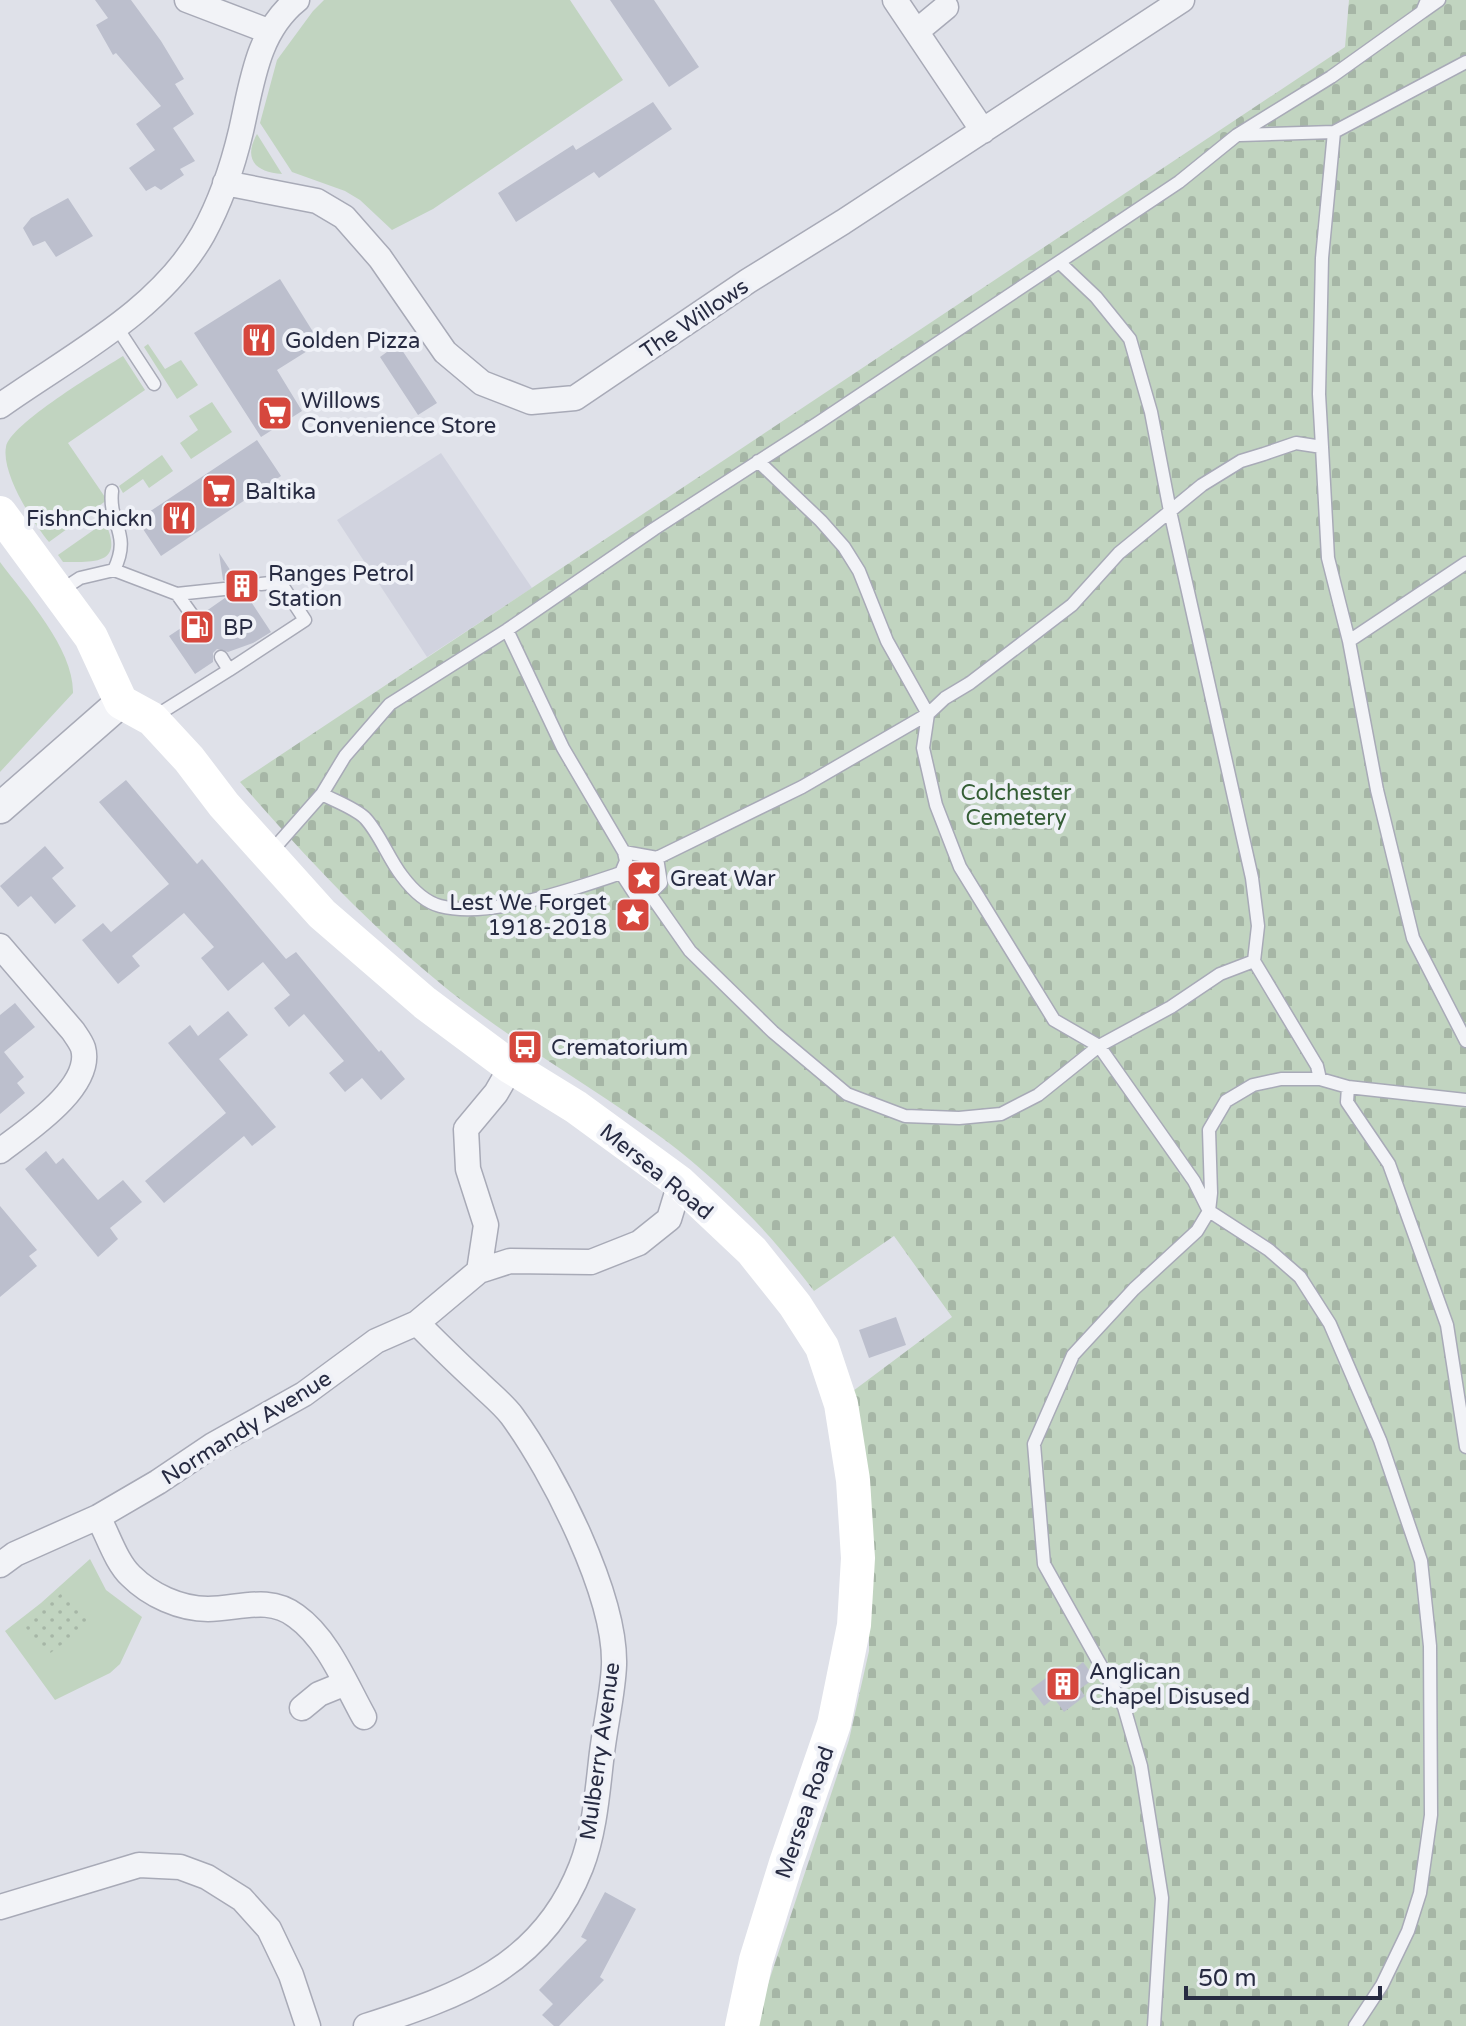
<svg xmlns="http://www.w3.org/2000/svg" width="1466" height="2026" font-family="'Varela Round',sans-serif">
  <defs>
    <pattern id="cemetery-stones" width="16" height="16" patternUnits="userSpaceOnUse" patternTransform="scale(2)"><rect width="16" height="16" fill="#c1d4c0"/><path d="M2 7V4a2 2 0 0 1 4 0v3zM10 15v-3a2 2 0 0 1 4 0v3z" fill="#a6b6a6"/></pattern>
    <pattern id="park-dots" width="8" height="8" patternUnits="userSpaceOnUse" patternTransform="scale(2)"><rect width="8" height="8" fill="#c1d4c0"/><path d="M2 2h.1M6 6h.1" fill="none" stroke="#a6b6a6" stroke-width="1.8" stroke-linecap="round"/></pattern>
  </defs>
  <rect width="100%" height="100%" fill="#dfe1e9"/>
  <!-- built -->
  <path fill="#d1d3df" d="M441,453L532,588L427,657L337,520Z"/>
  <!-- grass -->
  <path fill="#c1d4c0" d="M324,0H570L623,80L433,209L392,230L360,200L345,191L292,172L260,123L277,60L313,11Z
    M257,134L282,174C255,172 243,159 257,134Z
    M148,344L165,369L181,360L198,385L177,399L144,347Z
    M123,356L145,390L68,443L107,500L49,542C33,523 1,473 6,447C10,424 99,371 123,356Z
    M212,402L232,432L191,459L180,443L198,430L189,416Z
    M162,455L173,471L149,488L143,479L123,493L119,486Z
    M105,522C125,565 94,562 63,562L58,555Z
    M0,562C26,597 74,649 73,693L0,772Z
    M90,1559L106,1590L142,1617L120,1664L110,1673L55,1700L5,1631L41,1603Z"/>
  <!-- cemetery -->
  <path fill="url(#cemetery-stones)" d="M1349,0H1466V2026H759L762,2002L849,1740L869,1651V1561L853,1391L952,1317L894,1236L814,1291C771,1234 722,1183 665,1140C600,1092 530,1052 465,1003C382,939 309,861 240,782L1345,47Z"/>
  <!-- park -->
  <path fill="url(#park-dots)" d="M65,1590L90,1618L76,1634L45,1657L24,1625Z"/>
  <!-- building -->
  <path fill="#bcbfcd" d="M95,0H131L161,41L184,79L175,84L194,114L173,128L195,161L180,169L184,175L161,190L155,186L146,191L129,168L155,150L136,124L161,106L116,53L113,55L96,25L108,18Z
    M610,0H654L699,67L669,87Z
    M653,102L672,129L599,178L594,172L516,222L498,193L573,145L576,150Z
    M68,198L93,236L56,257L45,241L33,246L23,228L31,218Z
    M280,279L320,343L277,370L302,411L261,437L194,333Z
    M398,344L437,403L418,415L380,357Z
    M257,440L281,476L161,556L137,520Z
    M219,553L271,632L253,643L228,652L217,649L213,653V662L195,674L169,636L187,624L192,627H200L203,622L202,614L232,593V584L223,580Z
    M126,780L197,864L202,859L286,959L296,952L379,1052L381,1050L405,1079L381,1100L362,1078L345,1092L329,1073L344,1061L304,1014L289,1027L274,1008L290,995L263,962L228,991L201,958L214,947L184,913L132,956L140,966L118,984L82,940L103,923L111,932L169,884L99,802Z
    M45,846L64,868L52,878L76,906L55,924L31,896L18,907L0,886Z
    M15,1003L35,1027L4,1052L24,1077L17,1083L25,1093L0,1114V1015Z
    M228,1011L248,1035L219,1059L276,1127L252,1146L244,1136L164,1203L145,1181L226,1113L168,1043L190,1025L198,1036Z
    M46,1151L56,1164L63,1158L98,1200L123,1180L142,1202L110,1228L118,1239L98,1257L25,1169Z
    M0,1206L37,1250L29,1256L37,1266L0,1297Z
    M896,1317L906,1345L869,1358L859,1330Z
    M1083,1662L1095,1678L1080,1689L1085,1696L1064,1712L1054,1698L1044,1706L1031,1689L1062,1666L1068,1674Z
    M605,1892L636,1909L600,1977L604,1980L559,2026H554L542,2015L553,2004L539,1990L587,1940L581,1937Z"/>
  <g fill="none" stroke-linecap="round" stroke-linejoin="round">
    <defs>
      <path id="service" d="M1422,12L1439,0
        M1240,135L1334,132L1466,62
        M1059,262L1096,297L1130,339L1151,412L1170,511L1252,878L1258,926L1254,961
        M116,326L154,384
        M1322,447L1319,394L1322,258L1334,132
        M112,491C108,524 132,533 114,570
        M60,591L80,578L114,570L177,594L195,619
        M177,594L224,589
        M507,630L563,748L624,852
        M1349,641L1466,563
        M229,670L305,620L280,582L261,584
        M154,717L229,670L221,657
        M322,794C335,801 355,808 365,818C380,834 388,858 402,876C411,888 425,902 440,906C490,919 573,889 621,873
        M624,852L657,858L661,883L650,894L636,896L621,873L626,861Z
        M270,853L322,794L345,756L390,704L507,630L654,529L818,423L1179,182L1237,135L1331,77L1422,12L1427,0
        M657,858L802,787L928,714L887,641L859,571L844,547L821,521L758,461
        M650,894L690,951L773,1032L847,1094L905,1116L959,1118L1001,1114L1038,1095L1099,1046L1194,1181L1209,1211L1269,1250L1300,1277L1330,1324L1380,1440L1421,1561L1430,1646L1431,1815L1420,1893L1408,1931L1382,1985L1355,2026
        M1320,1079L1317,1066L1254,961L1220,974L1171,1007L1099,1046L1054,1020L960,867L936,805L923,748L928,714L945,698L970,683L1072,605L1119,553L1202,485L1241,461L1264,454L1296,443L1322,447L1328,558L1349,641L1377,790L1413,938L1466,1041
        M1348,1087L1347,1102L1389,1164L1447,1325L1466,1447
        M1154,2026L1162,1898L1141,1766L1124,1707L1044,1564L1034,1444L1073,1355L1134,1289L1197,1231L1209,1211L1211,1193L1209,1130L1226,1101L1253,1085L1281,1079H1320L1348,1087L1466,1100"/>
      <path id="minor" d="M187,0L268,31
        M895,0L983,131
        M917,31L946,7
        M225,183L317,201L344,217L380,258L445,352L482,383L531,402L575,398L748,281L843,222L1182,0
        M0,406C70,356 159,312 203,234C220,203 233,165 241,131C252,83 257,32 297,0
        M0,946L73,1031C77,1037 81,1042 83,1048C94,1087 26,1131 0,1151
        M479,1271L486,1225L468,1169L466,1129L496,1093L511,1067
        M98,1517C108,1535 116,1562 131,1576C150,1595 180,1609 208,1609C238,1609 269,1595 296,1616C328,1639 345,1683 364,1717
        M0,1565L15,1554L98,1517L158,1482L213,1445L304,1394L376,1341L417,1323L479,1271L510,1261L591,1262L639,1243L669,1219L680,1183
        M302,1708L319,1694L346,1683
        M0,1907L139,1865L180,1867L207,1877L242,1899L269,1929L291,1975L308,2026
        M366,2026C459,1996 542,1967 581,1867C594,1834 597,1796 601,1761C604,1730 613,1694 614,1665C616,1595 553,1472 512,1416C503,1404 489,1393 478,1382C457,1363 437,1343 417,1323"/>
      <path id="tertiary" d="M0,808L121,702"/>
    </defs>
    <!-- service casing -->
    <use href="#service" stroke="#a8aab7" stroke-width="15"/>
    <!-- minor casing -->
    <use href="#minor" stroke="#a8aab7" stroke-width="27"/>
    <!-- tertiary casing -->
    <use href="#tertiary" stroke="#a8aab7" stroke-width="33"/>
    <!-- service -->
    <use href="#service" stroke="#f2f3f7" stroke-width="12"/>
    <!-- minor -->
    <use href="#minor" stroke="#f2f3f7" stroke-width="24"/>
    <!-- tertiary -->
    <use href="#tertiary" stroke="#f2f3f7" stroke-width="30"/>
    <!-- secondary -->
    <path stroke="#fff" stroke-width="34" d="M0,513L91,637L121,702L152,719L189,759L224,805L322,914L425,1003L511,1067L576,1107L680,1183L752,1251L795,1305L822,1347L841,1404L853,1480L858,1558L854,1625L834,1724L786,1863L756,1960L742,2026"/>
  </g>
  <!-- icons -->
  <defs>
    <symbol id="restaurant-square" viewBox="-11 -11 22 22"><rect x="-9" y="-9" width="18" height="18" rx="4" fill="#d6473d" stroke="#eff1f7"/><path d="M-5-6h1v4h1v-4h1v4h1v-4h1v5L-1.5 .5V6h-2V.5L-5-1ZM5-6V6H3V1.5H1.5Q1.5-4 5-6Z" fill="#fff"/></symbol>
    <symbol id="supermarket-square" viewBox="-11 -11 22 22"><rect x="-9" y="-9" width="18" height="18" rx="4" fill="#d6473d" stroke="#eff1f7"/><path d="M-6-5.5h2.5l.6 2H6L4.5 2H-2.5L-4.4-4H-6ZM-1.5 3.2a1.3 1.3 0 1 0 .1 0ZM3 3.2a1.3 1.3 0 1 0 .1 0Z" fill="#fff"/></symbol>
    <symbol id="building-square" viewBox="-11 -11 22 22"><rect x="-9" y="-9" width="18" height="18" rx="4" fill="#d6473d" stroke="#eff1f7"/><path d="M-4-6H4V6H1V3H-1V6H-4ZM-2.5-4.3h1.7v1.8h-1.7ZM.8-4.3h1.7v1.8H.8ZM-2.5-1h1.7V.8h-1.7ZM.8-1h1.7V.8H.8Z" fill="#fff"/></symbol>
    <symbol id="fuel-square" viewBox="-11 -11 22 22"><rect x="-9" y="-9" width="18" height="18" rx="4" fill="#d6473d" stroke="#eff1f7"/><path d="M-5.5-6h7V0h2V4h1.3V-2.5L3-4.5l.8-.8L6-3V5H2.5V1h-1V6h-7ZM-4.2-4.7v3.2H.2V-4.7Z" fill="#fff"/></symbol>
    <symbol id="sight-square" viewBox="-11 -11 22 22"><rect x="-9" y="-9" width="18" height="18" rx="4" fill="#d6473d" stroke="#eff1f7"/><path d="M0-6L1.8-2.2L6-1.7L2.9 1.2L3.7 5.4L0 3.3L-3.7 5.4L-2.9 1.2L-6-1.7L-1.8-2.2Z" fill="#fff"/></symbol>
    <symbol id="bus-square" viewBox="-11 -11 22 22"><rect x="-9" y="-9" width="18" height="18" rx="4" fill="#d6473d" stroke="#eff1f7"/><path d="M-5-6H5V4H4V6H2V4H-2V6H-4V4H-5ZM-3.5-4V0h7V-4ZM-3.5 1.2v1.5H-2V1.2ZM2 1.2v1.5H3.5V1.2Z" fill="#fff"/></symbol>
  </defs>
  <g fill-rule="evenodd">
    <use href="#restaurant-square" x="239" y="320" width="40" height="40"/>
    <use href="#supermarket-square" x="255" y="393" width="40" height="40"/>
    <use href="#supermarket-square" x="199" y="471" width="40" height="40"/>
    <use href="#restaurant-square" x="159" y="498" width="40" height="40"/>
    <use href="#building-square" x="222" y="566" width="40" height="40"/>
    <use href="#fuel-square" x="177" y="607" width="40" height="40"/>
    <use href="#sight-square" x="624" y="858" width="40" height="40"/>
    <use href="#sight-square" x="613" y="895" width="40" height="40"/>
    <use href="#bus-square" x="505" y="1027" width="40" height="40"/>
    <use href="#building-square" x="1043" y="1664" width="40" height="40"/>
  </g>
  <g text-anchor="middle" stroke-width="8" stroke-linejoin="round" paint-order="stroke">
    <!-- street labels -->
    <g font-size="22" fill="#272b42" stroke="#eff1f7">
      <text transform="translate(694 318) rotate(-34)" y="8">The Willows</text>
      <text transform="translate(657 1171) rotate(39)" y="8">Mersea Road</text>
      <text transform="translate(246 1427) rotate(-32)" y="8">Normandy Avenue</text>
      <text transform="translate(599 1751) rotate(-82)" y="8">Mulberry Avenue</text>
      <text transform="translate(804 1812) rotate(-71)" y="8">Mersea Road</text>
    </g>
    <!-- poi labels -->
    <g font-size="22" fill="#272b42" stroke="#eff1f7" text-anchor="start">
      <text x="285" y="348">Golden Pizza</text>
      <text x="301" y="408">Willows<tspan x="301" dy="25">Convenience Store</tspan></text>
      <text x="245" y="499">Baltika</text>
      <text x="153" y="526" text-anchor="end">FishnChickn</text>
      <text x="268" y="581">Ranges Petrol<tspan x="268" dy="25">Station</tspan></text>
      <text x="223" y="635">BP</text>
      <text x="670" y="886">Great War</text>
      <text x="607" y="910" text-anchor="end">Lest We Forget<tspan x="607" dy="25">1918-2018</tspan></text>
      <text x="551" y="1055">Crematorium</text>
      <text x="1089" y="1679">Anglican<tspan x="1089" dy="25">Chapel Disused</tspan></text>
    </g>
    <!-- park labels -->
    <g font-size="22" fill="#345e35" stroke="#eff1f7">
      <text x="1016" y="800">Colchester<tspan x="1016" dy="25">Cemetery</tspan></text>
    </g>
  </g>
  <!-- scale -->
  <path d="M1186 1986v12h194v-12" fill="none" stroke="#272b42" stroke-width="4"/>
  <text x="1198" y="1986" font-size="24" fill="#272b42" stroke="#eff1f7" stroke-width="6" paint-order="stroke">50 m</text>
</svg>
